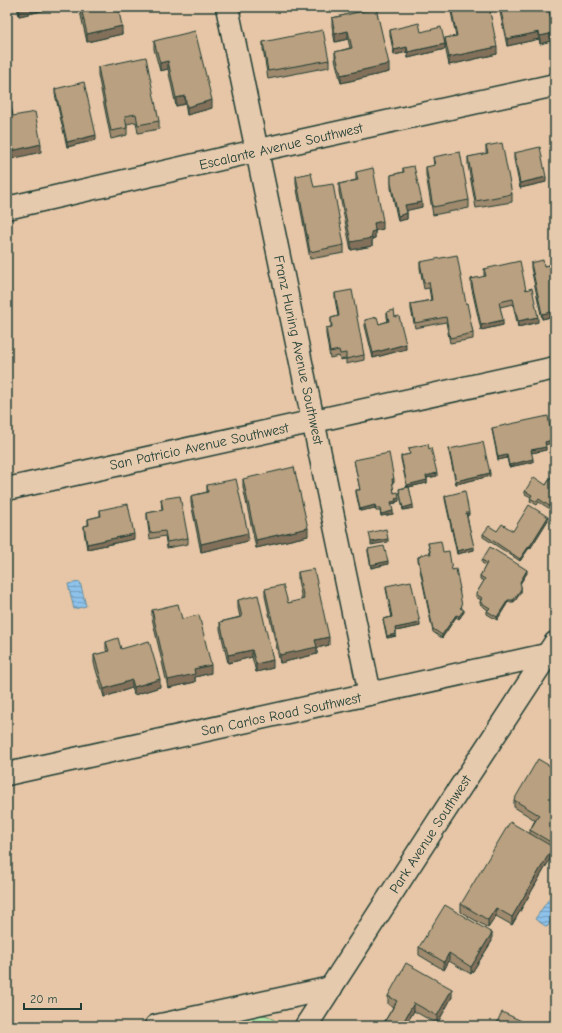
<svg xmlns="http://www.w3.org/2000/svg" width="562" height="1033" font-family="'Comic Neue',sans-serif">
  <defs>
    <pattern id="water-rules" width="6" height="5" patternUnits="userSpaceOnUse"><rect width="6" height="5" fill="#8ec2eb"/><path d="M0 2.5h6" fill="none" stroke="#739fbf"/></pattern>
  </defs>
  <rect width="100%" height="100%" fill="#e6c6a6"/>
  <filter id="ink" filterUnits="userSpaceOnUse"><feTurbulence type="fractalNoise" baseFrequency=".025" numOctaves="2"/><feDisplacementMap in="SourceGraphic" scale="8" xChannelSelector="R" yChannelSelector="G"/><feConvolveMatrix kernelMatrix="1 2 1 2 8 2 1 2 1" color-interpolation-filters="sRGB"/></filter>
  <g filter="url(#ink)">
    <!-- green -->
    <path fill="#b5e8a9" stroke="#6a926e" d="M262,1015C270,1016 275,1018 278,1026H211Z"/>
    <!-- water -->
    <path fill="url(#water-rules)" stroke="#628da2" d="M80,582L86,606L74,609L68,584Z
      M551,896L555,898V915L547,927L535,919Z"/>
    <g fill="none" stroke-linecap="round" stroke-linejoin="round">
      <defs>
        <path id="street" d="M227,7L370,694
          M7,208L273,147L555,85
          M7,489L555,368
          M7,774L555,653
          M156,1026L331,988"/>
        <path id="secondary" d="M306,1026L439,820L555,643"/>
      </defs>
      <!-- street casing -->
      <use href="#street" stroke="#1f3d34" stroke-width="25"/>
      <!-- secondary casing -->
      <use href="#secondary" stroke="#1f3d34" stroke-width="25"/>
      <!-- street -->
      <use href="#street" stroke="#e6caad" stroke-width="22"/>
      <!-- secondary -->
      <use href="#secondary" stroke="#e6caad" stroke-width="22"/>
    </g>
    <!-- wall -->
    <path fill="#9f8a6e" stroke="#1f3d34" d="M17,7H60L19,16Z
      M79,7H118L122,34L87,42Z
      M450,7H489L497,54L449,65L445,46V38L456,36Z
      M499,7H548L554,40L540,44L539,39L507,46Z
      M554,7H555V14Z
      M376,8L389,72L341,83L335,59V52L350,48L348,39L335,42L332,26V18Z
      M390,30L421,32L445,49L408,58L407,52L394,55L390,35Z
      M154,41L212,108L187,115L185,104L176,106L168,69L160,71L154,49Z
      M263,42L329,60V67L268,79L263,49Z
      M98,67L159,121V129L138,133L136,122L127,124V135L111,139L98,75Z
      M55,89L96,140L67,147L55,94Z
      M552,134H555V160L552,142Z
      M486,146L512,194V202L476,208L468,165V157L486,154Z
      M514,153L546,182L520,188L514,159Z
      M433,157L469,200V208L433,215L426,175V167L434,166Z
      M403,168L422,207L407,210V219L398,221L391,188V175L403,172Z
      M356,172L383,229L375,230V238L372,239V246L351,250L339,192V184L356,180Z
      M296,176L314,187L344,245V253L310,259L296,184Z
      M420,262L466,304L473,333V339L450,343L446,322L415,328L411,309V304L431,300L429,288L424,289L420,268Z
      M531,263L544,266L555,264V316L542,319L531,268Z
      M484,269L526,290L538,322L518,327L513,304L500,307L503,325L481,330L471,285V279L484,277Z
      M335,293L364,355V360L346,364V359L340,360L339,356L330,358L326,334V328L331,327V318L338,316L335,299Z
      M387,312L395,317L406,349L373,358L365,326V320L379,324L388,321L387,317Z
      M492,428L552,443L545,444L546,450L531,453L533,462L509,467L507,458L498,460L492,430Z
      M409,448L429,449L437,476L427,478V483L409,487L413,508L403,510L399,489L407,487L401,459V456L410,454Z
      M449,449L490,476L456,484L449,452Z
      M354,460L394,479V482H392L394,493L399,501L396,502V503L391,504L393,514L381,516L380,511H376L375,508L360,511L356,493V490H360Z
      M555,471V512L539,502L537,505L530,501L531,497L525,494V491L546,485Z
      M243,479L308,536L256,548L243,487Z
      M207,485L248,541L201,552L191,503V496L207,492Z
      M445,496L469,515L467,516L474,550L457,554L445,499Z
      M161,499L188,538V544L167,548L165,536L150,539L147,518V513L162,510Z
      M100,510L134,539L87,549L84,531V526L88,525V519L100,516Z
      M548,520L530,549L529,548L520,561L483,537V534L497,531H513Z
      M428,543L443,552L452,570L460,592H459L462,609L464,612L459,619L456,617L442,638L433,632L418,560V557L430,554Z
      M368,549L388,564L371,568L368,552Z
      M482,560L527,573L520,583L521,589V592L515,601L513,602H508L497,620L487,614V611L488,610L480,604V602L481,600L476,597V594L484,581L480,579V576L486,565L482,563Z
      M298,572L329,645L317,648V654L280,663L265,596V589L288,603L302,600L298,580Z
      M386,586L420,626L396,631V636L387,638L383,619L392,617L386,589Z
      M238,600L273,668L256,672L252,657L228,663L220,629V622L240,617L238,608Z
      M152,610L211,673L195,677V682L168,688L152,618Z
      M106,642L121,649L160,687L134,695L132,688L104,697L94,663V655L107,652L106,649Z
      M555,769L554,851H553V854L512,925L496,916L488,928L461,912V904L530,833V830L535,820L514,807V800Z
      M492,941L471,974L449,961L444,970L419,955V947Z
      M388,996L452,997L437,1024L414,1011L405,1026H382L393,1007L388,1004Z"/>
    <!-- shaded-wall -->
    <path fill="#82705a" stroke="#1f3d34" d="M7,7H12V12L7,13Z
      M25,7H60L19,16V8Z
      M122,26V34L87,42V34Z
      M348,31V39L335,42V34Z
      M539,32V39L507,46V39Z
      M554,33V40L540,44V36Z
      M445,44V49L408,58V52Z
      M407,47V52L394,55V50Z
      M497,47V54L449,65V57Z
      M168,61V69L160,71V63Z
      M389,64V72L341,83V75Z
      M185,96V104L176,106V98Z
      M212,100V108L187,115V107Z
      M96,135V140L67,147V142Z
      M41,144V152L7,160V152Z
      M546,177V182L520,188V183Z
      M422,202V207L405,211V205Z
      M407,213V219L398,221V216Z
      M383,221V229L374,231V223Z
      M375,231V238L372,239V246L351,250V242L371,232Z
      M555,311V316L542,319V314Z
      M538,317V322L518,327V321Z
      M503,320V325L481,330V325Z
      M406,344V349L373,358V353Z
      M552,440V443L545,445V442Z
      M546,447V450L531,453V450Z
      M507,455V458L498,460V457Z
      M533,459V462L509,467V465Z
      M437,473V476L426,478V476Z
      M490,473V476L456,484V481Z
      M427,480V483L407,487V485Z
      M399,498V501L396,502V503L391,504V502L395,499Z
      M375,505V508L360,511V509Z
      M413,505V508L403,510V508Z
      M393,511V514L381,516V514Z
      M466,513H469V515L466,516Z
      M548,517V520L530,549V546Z
      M308,528V536L256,548V540Z
      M248,533V541L201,552V544Z
      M134,534V539L87,549V544Z
      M388,539V542L371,545V542Z
      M529,546V548L520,561V559Z
      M474,547V550L457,554V551Z
      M388,561V564L371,568V565Z
      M527,570V573L520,584V582Z
      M521,586V592L515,601L513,602V600Z
      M508,600V602L497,620V617Z
      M464,610V612L459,619V616Z
      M456,615V617L442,638V635Z
      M420,623V626L395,631V628Z
      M396,634V636L387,638V636Z
      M329,637V645L317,648V654L280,663V655L315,640Z
      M252,650V657L228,663V655Z
      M273,660V668L256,672V664Z
      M211,665V673L195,677V682L168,688V680L194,669Z
      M160,679V687L134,695V687Z
      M132,680V688L104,697V689Z
      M555,815V823L552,820Z
      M555,842V850L554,851V844Z
      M553,847V854L512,925V917Z
      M496,908V916L488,928V920Z
      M492,933V941L471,974V967Z
      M449,953V961L444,970V962Z
      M452,989V997L437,1024V1016Z
      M414,1003V1011L405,1026H401Z"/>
    <!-- building -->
    <path fill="#b9a080" stroke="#1f3d34" d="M81,7H118L122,26L87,34Z
      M451,7H489L497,47L449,57L445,38L457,36Z
      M500,7H548L554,33L540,36L539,32L507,39Z
      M376,8L389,64L341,75L335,52L352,48L348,31L335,34L332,18Z
      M419,23L421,32L441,27L445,44L408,52L407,47L394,50L390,30Z
      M323,30L329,60L268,71L263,42Z
      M195,31L212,100L187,107L185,96L176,98L168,61L160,63L154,41Z
      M146,57L159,121L138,125L136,114L125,116L127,128L111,131L98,67Z
      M84,82L96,135L67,142L55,89Z
      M11,106L13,116L35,112L41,144L7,152V107Z
      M552,134H555V152Z
      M502,143L512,194L476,201L468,157L488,153L486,146Z
      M540,147L546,177L520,183L514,153Z
      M460,152L469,200L433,207L426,167L435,165L433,157Z
      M414,166L422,202L405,205L407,213L398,216L391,183V175L404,172L403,168Z
      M373,168L383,221L374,223L375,231L371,232L372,238L351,242L339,184L358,180L356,172Z
      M311,173L314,187L333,184L344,245L310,252L296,176Z
      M457,255L466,304L467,303L473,333L450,338L446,317L415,323L411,304L432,300L429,282L424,283L420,262Z
      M543,260L544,266L555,264V311L542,314L531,263Z
      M520,261L526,290L532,288L538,317L518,321L513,299L499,302L503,320L481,325L471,279L486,276L484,269Z
      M352,290L364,355L346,359V353L340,354L339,350L330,352L326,328L332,327L331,318L339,316L335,293Z
      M394,310L395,317L399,316L406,344L373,353L365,320L377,317L379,324L389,321L387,312Z
      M548,416L552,440L545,442L546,447L531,450L533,459L509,465L507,455L498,457L492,428Z
      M483,442L490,473L456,481L449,449Z
      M428,444L429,449L431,448L437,473L426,476L427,480L407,485L401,456L410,454L409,448Z
      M389,453L394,479H392L394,493L398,492L399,498L395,499L396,501L391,502L393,511L381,514L380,508H376L375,505L360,509L356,490H360L354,460Z
      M294,467L308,528L256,540L243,479Z
      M555,471V510L539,499L537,502L530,498L532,495L525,491L534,477L546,485Z
      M236,479L248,533L201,544L191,496L208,492L207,485Z
      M409,487L413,505L403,508L399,489Z
      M465,491L469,513H466L474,547L457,551L445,496Z
      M180,496L188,538L167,542L165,531L150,533L147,513L163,510L161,499Z
      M128,504L134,534L87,544L84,526L89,525L88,519L101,516L100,510Z
      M529,505L548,517L530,546H529L520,559L483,534L489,526L497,531L502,524L513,531Z
      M386,529L388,539L371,542L369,533Z
      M441,541L443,552L449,551L452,570L456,569L460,589H459L462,606L460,608L464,610L459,616L456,615L442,635L433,629L418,557H420L421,555L428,553L431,555L428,543Z
      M384,546L388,561L371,565L368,549Z
      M490,547L527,570L520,582L521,586V589L515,598L513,600H508L497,617L487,611L490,608L480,602L482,598L476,594L485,579L480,576L487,563L482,560Z
      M314,569L329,637L315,640L317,647L280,655L265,589L283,585L288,603L304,599L298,572Z
      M411,581L420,623L395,628L396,634L387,636L383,619L392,617L386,586Z
      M258,595L273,660L256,664L252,650L228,655L220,622L242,617L238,600Z
      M178,604L182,619L199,615L211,665L194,669L195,674L168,680L152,610Z
      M118,638L121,649L149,641L160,679L134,687L132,680L104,689L94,655L109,651L106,642Z
      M538,759L555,769V815L552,820L555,821V842L554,844L530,830L539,815L514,800Z
      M510,822L553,847L512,917L496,908L488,920L461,904Z
      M445,905L492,933L471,967L449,953L444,962L419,947Z
      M406,963L452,989L437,1016L414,1003L401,1026H382L397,1001L388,996Z
      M502,1012L528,1024L527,1026H495Z"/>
  </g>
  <g text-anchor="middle" stroke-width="4" stroke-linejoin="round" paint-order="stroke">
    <!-- street labels -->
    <g font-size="14" fill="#1f3d34" stroke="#e6caad">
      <text transform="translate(281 146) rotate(-13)" y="5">Escalante Avenue Southwest</text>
      <text transform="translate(299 350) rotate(78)" y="5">Franz Huning Avenue Southwest</text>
      <text transform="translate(199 446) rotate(-12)" y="5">San Patricio Avenue Southwest</text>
      <text transform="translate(281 714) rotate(-12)" y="5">San Carlos Road Southwest</text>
      <text transform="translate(430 834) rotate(-57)" y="5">Park Avenue Southwest</text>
    </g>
  </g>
  <!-- margin -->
  <rect width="562" height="1033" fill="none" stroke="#e6caad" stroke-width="24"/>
  <rect x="12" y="12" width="538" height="1009" fill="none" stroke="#1f3d34" stroke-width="1.5" filter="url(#ink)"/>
  <!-- scale -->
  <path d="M24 1003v6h57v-6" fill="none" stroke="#1f3d34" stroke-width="2"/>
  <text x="30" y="1003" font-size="12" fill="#1f3d34" stroke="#e6caad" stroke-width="3" paint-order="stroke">20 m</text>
</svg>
